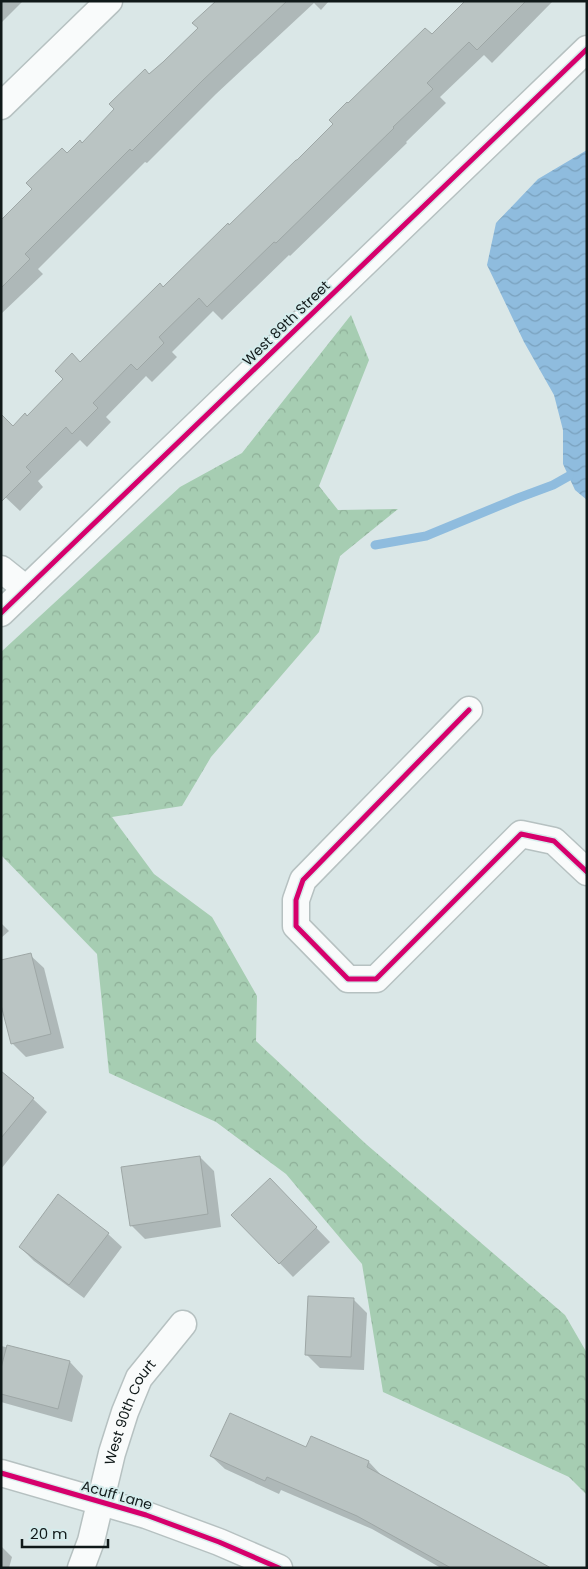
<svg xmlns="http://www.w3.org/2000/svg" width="588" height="1569" viewBox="0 0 588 1569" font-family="Poppins,sans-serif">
	<defs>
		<pattern id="forest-crowns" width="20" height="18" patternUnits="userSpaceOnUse" patternTransform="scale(1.25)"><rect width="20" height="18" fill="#a6cdb2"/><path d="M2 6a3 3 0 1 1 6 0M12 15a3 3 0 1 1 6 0" fill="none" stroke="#8eaf98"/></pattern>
		<pattern id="water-waves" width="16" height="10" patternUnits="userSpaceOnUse" patternTransform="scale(1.25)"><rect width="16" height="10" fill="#8fbcde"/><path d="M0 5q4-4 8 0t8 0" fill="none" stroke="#7aa1be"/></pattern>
	</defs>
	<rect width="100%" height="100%" fill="#dae7e7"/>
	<!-- forest -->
	<path fill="url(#forest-crowns)" d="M351 315 369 360 319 486 338 510 398 509 340 556 319 632 211 757 182 806 112 817 154 874 212 917 257 996 256 1041 366 1144 565 1315 587 1353V1495L569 1477 383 1392 362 1264 286 1174 216 1122 109 1073 97 954 1 855V652L180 487 242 453Z"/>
	<!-- water -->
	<path fill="url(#water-waves)" d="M587 150V500L575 490 563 464V430L554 395 524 342 487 265 496 223 538 179Z"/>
	<!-- shadow -->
	<path fill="#0003" d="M1 1H23L1 23Z
		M217 1H329L321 10 314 3 216 94 147 163 145 162 38 269 43 274 1 314V222L67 155 82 144 149 75 199 28Z
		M467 1H553L492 63 484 55 440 97 446 103 406 142 407 143 290 256 289 255 222 320 213 311 172 352 177 357 152 382 146 376 106 417 111 422 87 447 80 440 38 481 43 487 20 511 1 493 13 428 27 418 80 363 229 226Z
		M1 923 9 931 1 938Z
		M30 955 44 968 64 1048 26 1057 12 1043Z
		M1 1073 33 1099 47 1112 1 1169Z
		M200 1157 214 1171 221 1227 145 1239 131 1225Z
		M283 1193 330 1242 293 1277 233 1215Z
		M108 1234 122 1247 84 1298 34 1261 20 1247Z
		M353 1299 367 1313 364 1370 320 1368 306 1354Z
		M1 1346 70 1362 83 1376 72 1422 1 1402Z
		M311 1437 369 1462 382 1476 546 1568H441L372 1529 281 1490 279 1494 225 1469 211 1456 306 1449Z
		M1 1546 12 1557 9 1568H1Z"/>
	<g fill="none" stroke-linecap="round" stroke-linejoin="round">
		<!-- stream -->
		<path stroke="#8fbcde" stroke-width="9" d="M375 545 426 536 518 498 553 485 569 476"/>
	</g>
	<!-- building -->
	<path fill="#bac4c3" stroke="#9ea7a6" d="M216 1H287L203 80 132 151 130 149 25 254 30 259 1 288V220L32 189 26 183 62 148 67 153 80 140 82 143 114 109 109 104 145 69 149 74 163 62 198 28 192 23Z
		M465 1H526L477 50 469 42 427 83 433 89 393 127 394 128 276 243 274 242 207 307 199 298 159 337 164 343 137 370 131 364 93 403 98 408 72 434 66 427 26 467 31 472 1 502V414L13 426 25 413 27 416 63 379 55 371 72 353 80 362 160 283 163 287 228 223 229 225 296 160H297L333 124 329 120 347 102 348 103 425 28 432 34Z
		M31 953 51 1034 11 1044 1 1005V960Z
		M1 1071 34 1098 1 1138Z
		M200 1156 208 1214 130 1226 121 1167Z
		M270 1178 317 1227 279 1264 231 1215Z
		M58 1194 109 1233 69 1285 19 1247Z
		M308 1296 354 1298 351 1357 305 1355Z
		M7 1345 70 1361 58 1409 1 1394V1368Z
		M230 1413 306 1447 311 1436 369 1461 367 1467 551 1568H451L357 1516 267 1477 265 1481 210 1456Z"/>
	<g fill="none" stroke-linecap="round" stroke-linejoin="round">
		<defs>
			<g id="minor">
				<path d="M1 106 109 1"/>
				<path d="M1 569 26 589"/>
				<path d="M1 613 587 49"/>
				<path d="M469 710 303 880 296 900V926L348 979H376L521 834 554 841 587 872"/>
				<path d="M1 1473 146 1515 219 1542 279 1568"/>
				<path id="s1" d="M81 1568 91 1541 112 1453 125 1412 139 1378 183 1324"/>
			</g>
		</defs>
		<!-- minor casing -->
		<use href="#minor" stroke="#b6c1c1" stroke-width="29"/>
		<!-- minor -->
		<use href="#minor" stroke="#f9fbfb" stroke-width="26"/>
		<defs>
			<path id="cycleway" d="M1 613 587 49
				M469 710 303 880 296 900V926L348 979H376L521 834 554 841 587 872
				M1 1473 146 1515 219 1542 279 1568"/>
		</defs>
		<!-- cycleway casing -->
		<use href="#cycleway" stroke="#d5ecec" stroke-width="8"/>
		<!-- cycleway -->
		<use href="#cycleway" stroke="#d6006c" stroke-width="5"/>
	</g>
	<g text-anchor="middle" stroke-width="4" stroke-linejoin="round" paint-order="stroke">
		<!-- street labels -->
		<g font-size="14" fill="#101919" stroke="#d5ecec">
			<text transform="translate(286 323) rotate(-44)" y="5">West 89th Street</text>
			<text dy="5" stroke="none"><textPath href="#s1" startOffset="164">West 90th Court</textPath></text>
			<text transform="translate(117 1495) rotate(16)" y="5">Acuff Lane</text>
		</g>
	</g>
	<!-- border -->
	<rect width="588" height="1569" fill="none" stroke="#101919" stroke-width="5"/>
	<!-- scale -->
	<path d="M22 1539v8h86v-8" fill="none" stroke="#101919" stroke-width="2.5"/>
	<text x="30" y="1539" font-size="15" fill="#101919" stroke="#d5ecec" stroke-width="4" paint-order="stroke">20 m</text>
</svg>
